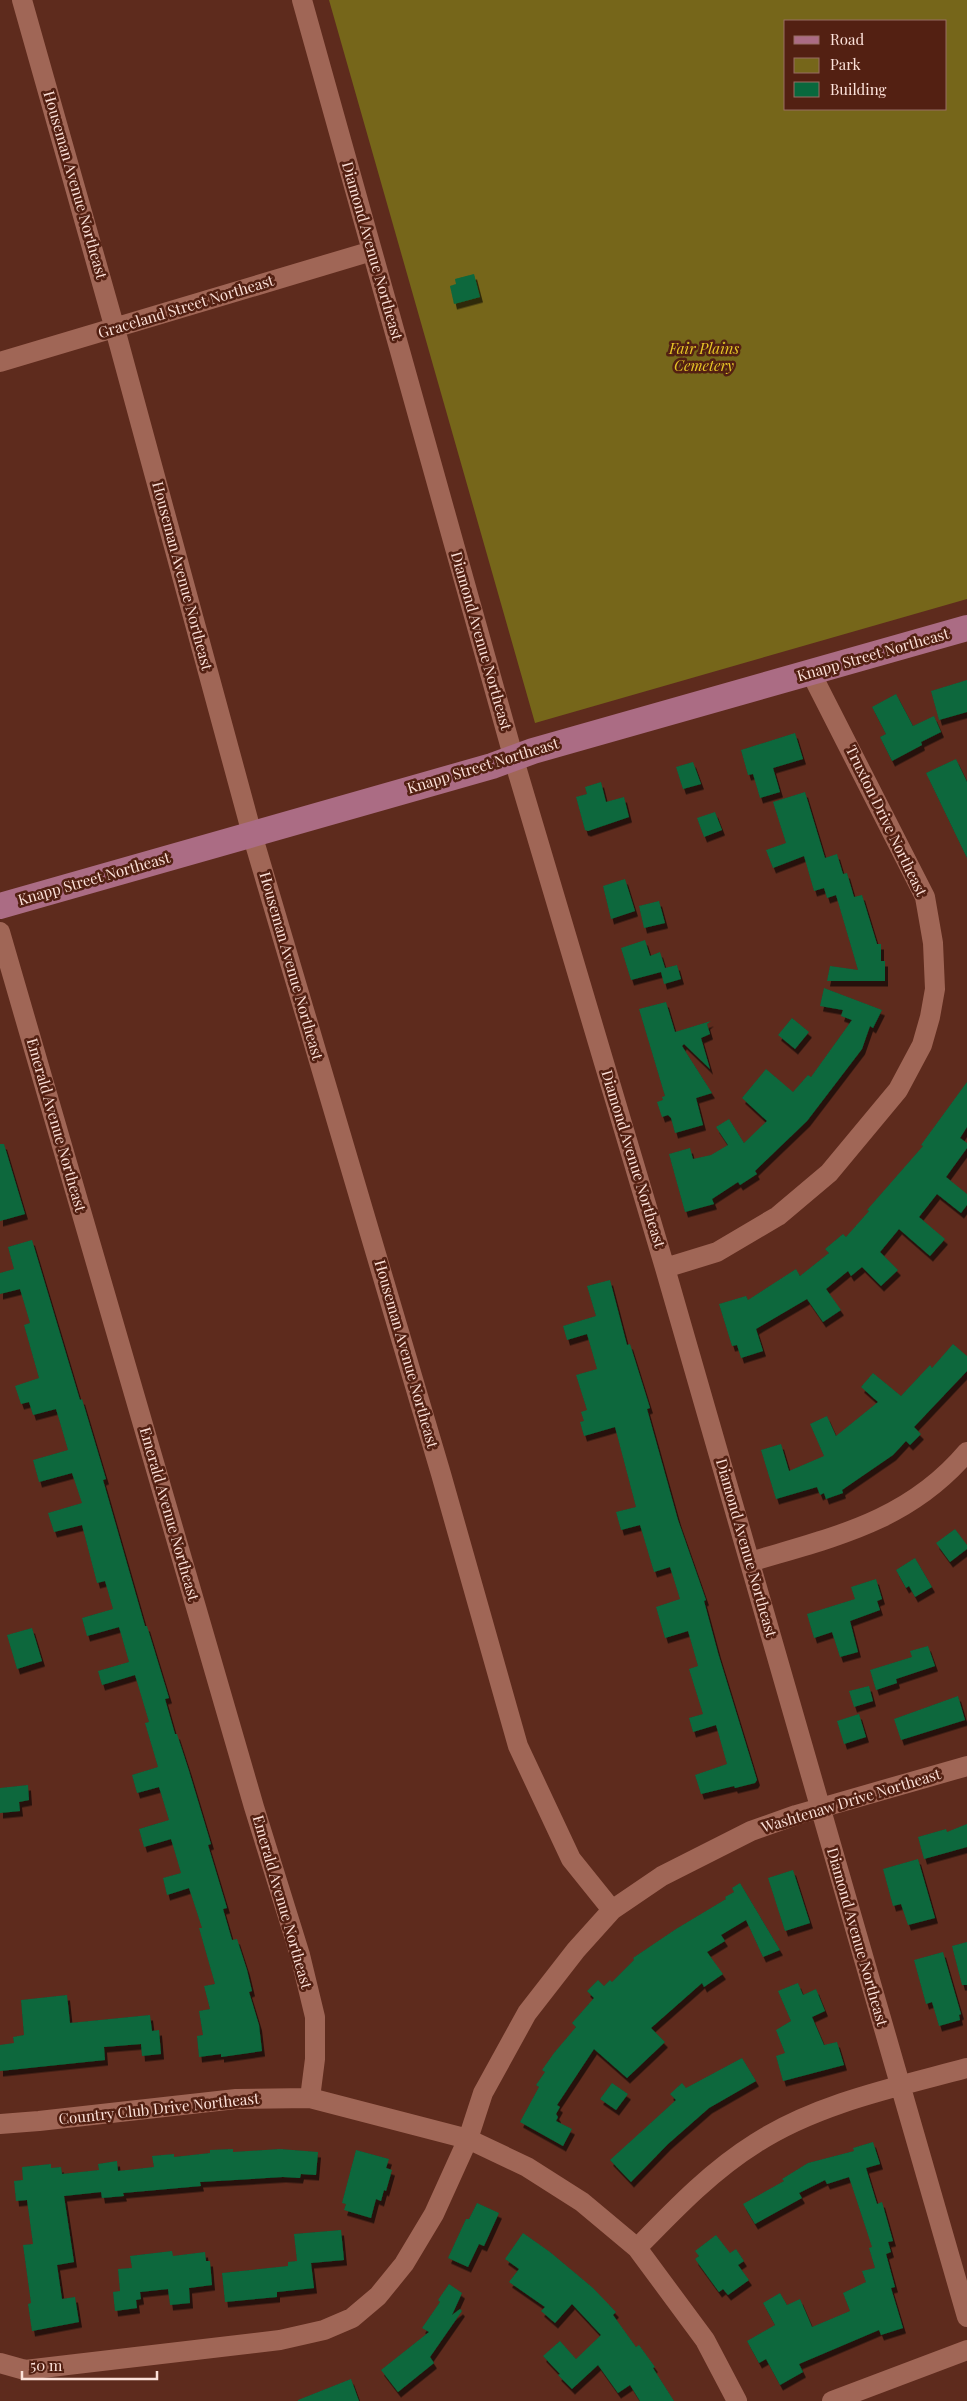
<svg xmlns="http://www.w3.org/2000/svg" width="967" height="2401" viewBox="0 0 967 2401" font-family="'Playfair Display',serif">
	<defs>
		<filter id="shadow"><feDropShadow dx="3" dy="5.5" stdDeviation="0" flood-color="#0009"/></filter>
	</defs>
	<rect width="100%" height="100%" fill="#5e2b1d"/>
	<!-- green -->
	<path fill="#76661a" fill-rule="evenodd" d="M329 0H967V599L535 723ZM786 21H946V109H786Z"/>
	<!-- building -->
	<path fill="#09683d" filter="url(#shadow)" d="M474 274 480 297 454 304 450 286 456 284 455 279Z
		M967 680V712L939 720 931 691Z
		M896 694 913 726 934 716 941 732 921 742 922 745 892 761 880 737 886 734 872 707Z
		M795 733 803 759 773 768 780 792 760 798 753 774 748 775 741 750Z
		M956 759 967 782V858L926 773Z
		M693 762 701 784 683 789 676 767Z
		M601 782 606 802 624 797 629 817 588 831 585 830 576 797 587 794 585 787Z
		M805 792 825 858 837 854 843 874 847 873 854 897 862 895 877 944H881V961H885V981H827L830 966 858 970 836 895 827 898 824 888 814 891 804 856 773 868 766 850 786 843 773 802Z
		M715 812 722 830 704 837 697 818Z
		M625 879 635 911 611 919 603 886Z
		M659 901 665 923 644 928 639 906Z
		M645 940 650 956 660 952 665 968 677 965 681 979 664 984 661 972 631 980 621 948Z
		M824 988 882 1010 873 1028 870 1026 862 1049 807 1121 755 1171 757 1174 740 1185 738 1182 712 1199 714 1204 685 1212 669 1154 690 1148 693 1159 711 1155 728 1145 716 1127 729 1119 744 1143 767 1121 742 1098 766 1069 793 1092 808 1075 811 1077 852 1020 841 1016 843 1010 820 1006Z
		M666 1002 675 1032 711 1021 707 1024 710 1034 701 1038 710 1069 684 1044 682 1046 712 1093 696 1098 703 1125 675 1133 671 1118 668 1115 662 1117 657 1102 663 1100 662 1097 665 1096 639 1009Z
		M792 1018 809 1032 795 1049 778 1035Z
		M967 1082V1127L960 1138 967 1143V1148L946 1177 967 1194V1205L961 1213 937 1194 919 1217 945 1239 930 1256 899 1229 880 1252 898 1270 881 1286 862 1267 851 1276 848 1271 826 1289 841 1310 823 1322 807 1299 756 1329 763 1351 741 1358 737 1345 732 1346 719 1304 746 1296 748 1300 796 1269 800 1276 829 1253 825 1249 843 1234 846 1237 869 1211 867 1210 923 1146 921 1145Z
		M0 1144H4L25 1214 0 1221Z
		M32 1240 80 1400 82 1399 106 1479 103 1480 145 1626H147L169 1698 165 1699 175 1734H177L189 1771 211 1844 208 1845 227 1908 223 1909 232 1940 237 1939 247 1970 252 1991 249 1992 259 2025 262 2051 221 2057V2054L199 2057 197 2036 203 2035 199 2011 210 2009 204 1986 215 1984 199 1928H202L189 1888 167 1895 163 1878 181 1873 171 1839 144 1847 139 1829 169 1820 159 1787 137 1793 132 1775 158 1767 145 1723 149 1722 135 1675 102 1685 98 1671 129 1662 119 1627 87 1636 82 1618 113 1609 105 1581 97 1583 82 1525 54 1532 48 1513 82 1503 72 1473 39 1482 33 1460 68 1450 56 1409 33 1415 29 1402 21 1404 15 1386 39 1378 24 1325 30 1323 20 1289 0 1294V1273L14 1269 8 1247Z
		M610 1280 627 1345 630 1344 650 1408 647 1409 678 1520 706 1600 704 1601 718 1653 757 1780 755 1783 735 1788 734 1786 701 1794 695 1775 727 1764 716 1725 693 1732 689 1718 703 1714 689 1669 698 1666 688 1631 665 1638 656 1607 680 1599 670 1567 654 1572 640 1525 621 1530 616 1512 636 1507 615 1427 584 1436 580 1422 584 1421 581 1412 587 1410 576 1375 597 1369 587 1334 567 1340 563 1326 596 1316 587 1286Z
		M953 1344 967 1356V1371L914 1427 921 1434 910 1445 906 1441 893 1455 842 1490 843 1493 826 1499 824 1493 820 1495 817 1487 776 1499 761 1450 781 1444 789 1471 824 1456 810 1424 827 1416 836 1436 878 1402 861 1387 873 1373 901 1396 930 1365 932 1368Z
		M955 1529 967 1545V1549L950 1562 936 1543Z
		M915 1558 932 1587 915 1597 909 1586 906 1588 896 1570Z
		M876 1579 882 1599 877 1601 880 1610 850 1621 858 1652 840 1657 832 1632 814 1638 807 1614 855 1599 851 1587Z
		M32 1628 42 1661 17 1669 7 1635Z
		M928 1646 935 1666 896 1679 897 1683 876 1690 870 1670 912 1657 910 1651Z
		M869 1686 873 1701 854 1707 849 1691Z
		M958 1696 965 1720 901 1740 894 1719Z
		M859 1714 866 1737 844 1744 837 1721Z
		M28 1785 29 1800 19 1802 20 1811 0 1813V1788Z
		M967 1824V1847L924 1859 918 1837 946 1829 947 1832Z
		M918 1859 935 1918 908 1925 901 1904 893 1906 883 1869Z
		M793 1870 810 1923 785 1931 768 1878Z
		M740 1883 780 1950 763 1957 746 1920 721 1935 725 1941 707 1952 723 1974 704 1987 702 1983 651 2028 665 2042 627 2078 594 2049 557 2105 560 2107 556 2114 558 2117 556 2121 572 2129 563 2146 520 2122 539 2087 536 2085 545 2072 542 2070 554 2053 576 2027 572 2023 594 1998 587 1991 598 1980 604 1986 610 1980 612 1982 634 1960 633 1958 676 1929 726 1899 725 1897 734 1892 732 1888Z
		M967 1942V1985H962L952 1946Z
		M943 1952 961 2014 959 2015 960 2020 939 2026 932 2002 926 2004 914 1960Z
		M798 1983 803 1995 816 1989 825 2011 812 2017 824 2045 837 2042 844 2065 783 2081 776 2056 785 2053 776 2030 791 2021 778 1991Z
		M67 1995 70 2023 150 2015 152 2031 159 2030 161 2054 142 2056 141 2044 104 2047 105 2060 0 2071V2045L14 2043 13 2037 24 2035 21 2000Z
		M742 2058 756 2081 709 2108 668 2144 631 2182 610 2160 676 2100 670 2094 682 2083 686 2088Z
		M612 2083 628 2094 616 2110 600 2099Z
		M873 2142 880 2164 866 2168 877 2204 882 2202 893 2241 888 2242 891 2252 886 2254 895 2287 891 2288 903 2328 881 2335 879 2330 799 2364 803 2372 780 2385 766 2359 759 2363 747 2341 775 2325 763 2303 780 2293 787 2305 800 2299 812 2327 850 2311 843 2293 866 2282 862 2271 875 2268 869 2248 872 2247 849 2177 827 2184 825 2180 799 2193 802 2198 755 2224 743 2204 784 2181 782 2179 808 2163 854 2151 853 2148Z
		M233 2149V2152L280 2149 318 2152 316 2175 301 2174 300 2178 283 2177 200 2182 201 2186 123 2193 124 2196 102 2198 101 2192 64 2196 74 2262 57 2265 62 2299 75 2297 79 2322 32 2331 28 2304 31 2303 23 2245 33 2244 27 2200 16 2201 14 2181 23 2180 22 2167 51 2164V2168L61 2167 62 2174 99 2170 98 2164 117 2161 118 2171 154 2167 152 2156 174 2154V2157L210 2153V2150Z
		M356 2150 389 2159 386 2168 392 2170 386 2191 384 2190 381 2201 376 2199 371 2218 344 2210 346 2204 342 2203Z
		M477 2203 499 2213 484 2246 479 2244 468 2267 448 2258 466 2219H469Z
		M341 2230 344 2260 311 2263 314 2288 277 2292V2297L225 2302 222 2273 288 2266V2262L297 2261 294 2234Z
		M523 2233 550 2252 593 2288 616 2312 613 2315 636 2347 639 2345 655 2367 653 2368 674 2401H640L630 2385 618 2393 598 2365 572 2389 558 2375 560 2374 543 2356 560 2341 576 2359 601 2335 572 2304 555 2323 541 2311 545 2307 509 2282 519 2269 505 2259Z
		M716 2235 730 2253 736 2249 744 2261 738 2265 749 2280 728 2295 723 2289 719 2292 695 2259 699 2256 695 2251Z
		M172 2251 173 2256 205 2252 206 2261H210L212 2285 189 2288 190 2303 170 2305 168 2289 140 2292 141 2299 136 2300 137 2308 115 2311 113 2292 120 2291 118 2269 132 2268 130 2256Z
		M449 2284 462 2293 452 2315 460 2309 462 2311 430 2357 434 2363 398 2392 381 2370 429 2332 422 2328 440 2302 438 2300Z
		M351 2379 359 2401H298V2400Z"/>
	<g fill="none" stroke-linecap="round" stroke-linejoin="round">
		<!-- minor -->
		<path stroke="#a06656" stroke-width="20" d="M22 0 115 329 252 834 441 1474 518 1746 571 1859 612 1910
			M302 0 517 770 665 1268 967 2317
			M0 362 372 251
			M0 932 254 1807 300 1955 315 2017V2059L310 2098
			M665 1268 717 1252 778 1216 829 1173 898 1090 922 1045 930 1017 935 989 933 943 925 897 811 673
			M750 1562C833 1537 908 1522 967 1452
			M0 2124 39 2121 236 2099 310 2098 468 2139 527 2167 582 2202 637 2248 705 2340 737 2401
			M637 2248C674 2210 711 2171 756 2143 818 2103 897 2087 967 2068
			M0 2363 25 2370 280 2340 324 2330 352 2318 378 2296 404 2264 434 2214 468 2139 483 2093 527 2013 576 1950 612 1910 662 1876 751 1831 796 1815 967 1766
			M832 2401 967 2350"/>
		<!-- major -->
		<path stroke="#ab6c84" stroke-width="26" d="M0 906 492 766 533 751 967 628"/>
	</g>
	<g text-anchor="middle" stroke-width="5" stroke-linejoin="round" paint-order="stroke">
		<!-- street labels -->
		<g font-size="15" fill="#fce1d9" stroke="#532012">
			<text transform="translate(75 185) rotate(74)" y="5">Houseman Avenue Northeast</text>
			<text transform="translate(372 251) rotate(74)" y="5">Diamond Avenue Northeast</text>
			<text transform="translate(186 307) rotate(-17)" y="5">Graceland Street Northeast</text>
			<text transform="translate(182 576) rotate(75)" y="5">Houseman Avenue Northeast</text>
			<text transform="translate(481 641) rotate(74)" y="5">Diamond Avenue Northeast</text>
			<text transform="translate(873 655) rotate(-16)" y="5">Knapp Street Northeast</text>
			<text transform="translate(483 766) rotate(-17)" y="5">Knapp Street Northeast</text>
			<text transform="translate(886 821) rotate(64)" y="5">Truxton Drive Northeast</text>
			<text transform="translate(94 879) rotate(-16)" y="5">Knapp Street Northeast</text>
			<text transform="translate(291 966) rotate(74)" y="5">Houseman Avenue Northeast</text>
			<text transform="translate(56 1125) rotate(74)" y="5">Emerald Avenue Northeast</text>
			<text transform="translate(633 1159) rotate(73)" y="5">Diamond Avenue Northeast</text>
			<text transform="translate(406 1354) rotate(74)" y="5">Houseman Avenue Northeast</text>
			<text transform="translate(169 1514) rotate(74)" y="5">Emerald Avenue Northeast</text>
			<text transform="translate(746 1548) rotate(74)" y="5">Diamond Avenue Northeast</text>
			<text transform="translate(851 1801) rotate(-17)" y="5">Washtenaw Drive Northeast</text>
			<text transform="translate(282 1902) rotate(74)" y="5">Emerald Avenue Northeast</text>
			<text transform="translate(857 1937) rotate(74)" y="5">Diamond Avenue Northeast</text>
			<text transform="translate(159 2109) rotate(-6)" y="5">Country Club Drive Northeast</text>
		</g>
		<!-- park labels -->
		<g font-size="15" font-style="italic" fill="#e7c626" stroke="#532012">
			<text x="704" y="354">Fair Plains<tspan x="704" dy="17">Cemetery</tspan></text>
		</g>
	</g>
	<!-- legend -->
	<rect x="784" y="20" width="162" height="90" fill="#532012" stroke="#976d62"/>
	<rect x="794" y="36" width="25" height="8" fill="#ab6c84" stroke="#976d62"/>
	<text x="830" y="45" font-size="15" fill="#fce1d9">Road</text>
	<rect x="794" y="58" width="25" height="15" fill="#76661a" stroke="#976d62"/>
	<text x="830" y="70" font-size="15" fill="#fce1d9">Park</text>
	<rect x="794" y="82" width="25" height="15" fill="#09683d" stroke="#976d62"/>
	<text x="830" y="95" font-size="15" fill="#fce1d9">Building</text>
	<!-- scale -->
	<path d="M22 2371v8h135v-8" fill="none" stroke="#fce1d9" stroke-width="2.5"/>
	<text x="30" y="2371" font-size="15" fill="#fce1d9" stroke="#532012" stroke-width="4" paint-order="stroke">50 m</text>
</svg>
